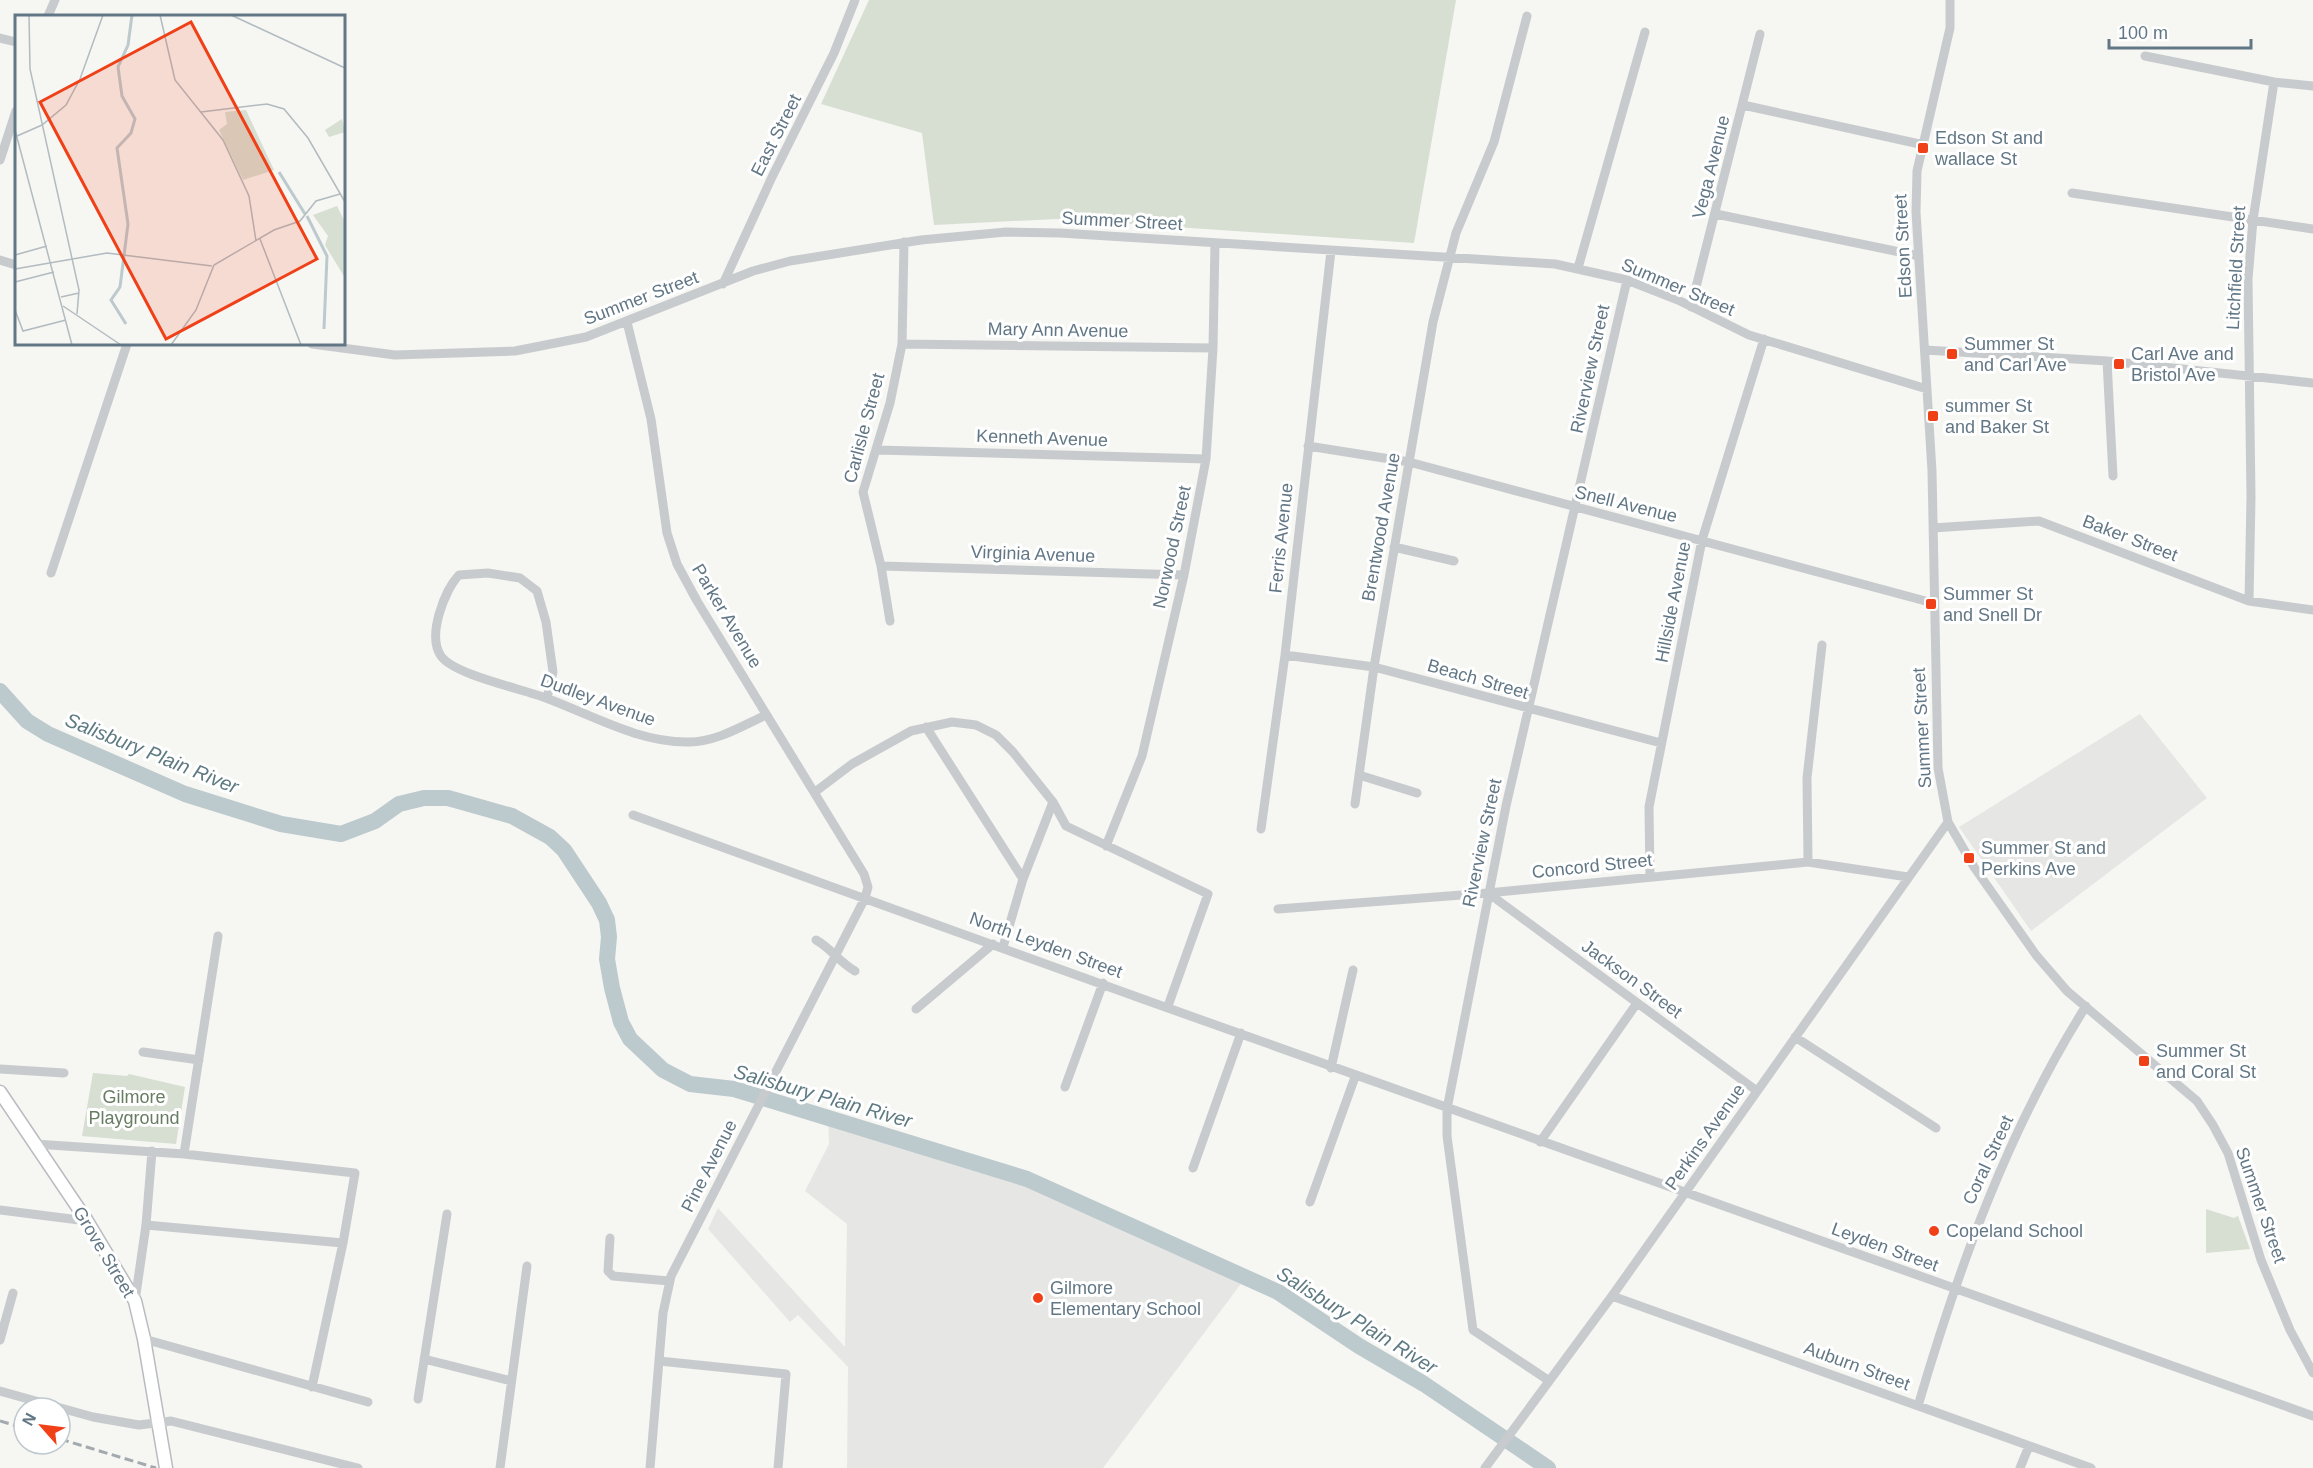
<svg xmlns="http://www.w3.org/2000/svg" width="2313" height="1468" viewBox="0 0 2313 1468" font-family="Helvetica,sans-serif">
	<rect width="100%" height="100%" fill="#f6f6f2"/>
	<!-- built -->
	<path fill="#e6e7e5" d="M2140 714 2207 798 2031 931 1959 827Z
		M828 1120 993 1170 1243 1281 1103 1468H847L848 1367 798 1315 790 1322 708 1229 718 1208 845 1347 847 1224 805 1191 829 1144Z"/>
	<!-- green -->
	<path fill="#d7ded2" d="M869 0H1456L1414 243 1056 219 934 225 922 133 821 104Z
		M93 1073 127 1076 129 1074 185 1087 176 1144 82 1136Z
		M2206 1209 2234 1218 2238 1216 2250 1249 2206 1253Z"/>
	<g fill="none" stroke-linecap="round" stroke-linejoin="round">
		<!-- river -->
		<path stroke="#bcc9cd" stroke-width="16" d="M0 691 27 721 48 734 185 794 281 824 341 834 375 821 399 804 424 798H448L512 816 550 837 564 850 599 903 607 920 609 937 607 959 612 988 621 1022 630 1039 663 1070 690 1084 734 1089 1027 1179 1278 1292 1359 1346 1424 1384 1548 1468"/>
		<defs>
			<path id="major" d="M0 1092 87 1221 135 1301 144 1339 166 1468"/>
		</defs>
		<!-- major casing -->
		<use href="#major" stroke="#b8bcc0" stroke-width="15"/>
		<!-- minor -->
		<path stroke="#c8cbce" stroke-width="9" d="M1950 0V28L1917 171 1916 212 1932 471 1938 768 1948 822 1974 867 2036 955 2067 991 2197 1101 2213 1125 2228 1153 2261 1260 2290 1330 2313 1373
			M48 16 55 0
			M0 38 16 42
			M2145 56 2274 82 2313 86
			M1743 105 1924 145
			M0 160 16 111
			M2072 193 2313 229
			M1716 214 1919 256
			M0 260 16 265
			M1578 268 1645 32
			M723 284 772 177 834 53 855 0
			M1691 307 1760 34
			M627 322 651 419 667 533 677 564 697 601 864 874 868 887 865 898 671 1276 663 1313 650 1468
			M312 344 395 355 515 351 586 337 753 271 790 261 921 240 1006 232 1060 233 1555 264 1627 280 1678 300 1749 335 1927 389
			M902 344 1213 348
			M1925 350 2107 361 2313 383
			M2107 361 2113 476
			M1308 446 1409 462 1933 603
			M877 450 1206 459
			M1933 528 2039 521 2249 601 2313 610
			M1394 547 1454 561
			M881 566 1184 575
			M51 573 127 344
			M2249 601 2251 497 2248 279 2253 220 2274 82
			M890 621 881 566 863 492 890 403 902 344 904 242
			M1285 655 1374 667 1661 743
			M547 698 553 672 546 622 537 591 520 578 488 573 459 575C444 591 427 636 441 656 454 675 523 689 546 698 592 715 639 743 689 742 716 742 742 726 766 715
			M926 727 1023 879
			M1359 775 1417 793
			M815 792 852 764 911 731 952 722 976 725 996 735 1013 752 1053 802 1066 826 1208 894 1168 1006
			M1355 804 1374 667 1433 322 1456 233 1494 142 1527 16
			M633 815C1192 1018 1752 1217 2313 1416
			M1261 829 1285 655 1331 251
			M1106 846 1142 756 1184 575 1206 459 1213 348 1215 243
			M1808 862 1807 778 1822 645
			M1650 877 1649 807 1702 540 1764 339
			M1488 893 1757 1091
			M1278 909 1488 893 1808 862 1908 877
			M816 940C832 949 839 962 855 971
			M1003 947 1023 879 1053 802
			M916 1009 993 944
			M1795 1037 1936 1128
			M143 1052 199 1060
			M1331 1068 1353 970
			M0 1069 64 1073
			M1065 1087 1103 983
			M1540 1142 1637 1003
			M35 1144 184 1154 218 936
			M184 1154 355 1173 343 1243 312 1387
			M1193 1168 1241 1033
			M1310 1202 1355 1077
			M0 1210 87 1221
			M146 1225 343 1243
			M610 1238 608 1271 613 1276 669 1281
			M1612 1296 2091 1468
			M135 1301 146 1225 152 1151
			M144 1339 368 1402
			M0 1340 13 1293
			M424 1359 511 1381
			M659 1361 786 1374 778 1468
			M1548 1380 1473 1330 1447 1136V1109L1506 806 1627 280
			M0 1391 93 1417 139 1425 171 1421 358 1468
			M418 1399 447 1214
			M1918 1406C1959 1266 2008 1130 2086 1006
			M500 1468 527 1266
			M1485 1468 1612 1296 1948 822
			M2020 1468 2029 1446"/>
		<!-- major -->
		<use href="#major" stroke="#fff" stroke-width="12"/>
		<!-- rail -->
		<path stroke="#a3aaaf" stroke-width="3" stroke-dasharray="9 4.5" stroke-linecap="butt" d="M0 1421 24 1428
			M60 1439 156 1468"/>
	</g>
	<!-- markers -->
	<g fill="#ef4018" stroke="#fff" stroke-width="2">
		<rect x="1917" y="142" width="12" height="12" rx="3"/>
		<rect x="1946" y="348" width="12" height="12" rx="3"/>
		<rect x="2113" y="358" width="12" height="12" rx="3"/>
		<rect x="1927" y="410" width="12" height="12" rx="3"/>
		<rect x="1925" y="598" width="12" height="12" rx="3"/>
		<rect x="1963" y="852" width="12" height="12" rx="3"/>
		<rect x="2138" y="1055" width="12" height="12" rx="3"/>
		<circle cx="1934" cy="1231" r="6"/>
		<circle cx="1038" cy="1298" r="6"/>
	</g>
	<g text-anchor="middle" stroke-width="6" stroke-linejoin="round" paint-order="stroke">
		<!-- street labels -->
		<g font-size="18" fill="#627785" stroke="#fff">
			<text transform="translate(776 135) rotate(-63)" y="6">East Street</text>
			<text transform="translate(1711 167) rotate(-76)" y="6">Vega Avenue</text>
			<text transform="translate(1122 221) rotate(3)" y="6">Summer Street</text>
			<text transform="translate(1903 246) rotate(-93)" y="6">Edson Street</text>
			<text transform="translate(2236 268) rotate(-87)" y="6">Litchfield Street</text>
			<text transform="translate(1678 287) rotate(23)" y="6">Summer Street</text>
			<text transform="translate(641 298) rotate(-21)" y="6">Summer Street</text>
			<text transform="translate(1058 330) rotate(1)" y="6">Mary Ann Avenue</text>
			<text transform="translate(1590 369) rotate(-78)" y="6">Riverview Street</text>
			<text transform="translate(864 428) rotate(-75)" y="6">Carlisle Street</text>
			<text transform="translate(1042 438) rotate(2)" y="6">Kenneth Avenue</text>
			<text transform="translate(1626 504) rotate(14)" y="6">Snell Avenue</text>
			<text transform="translate(1381 527) rotate(-80)" y="6">Brentwood Avenue</text>
			<text transform="translate(1281 538) rotate(-84)" y="6">Ferris Avenue</text>
			<text transform="translate(2130 538) rotate(21)" y="6">Baker Street</text>
			<text transform="translate(1172 547) rotate(-78)" y="6">Norwood Street</text>
			<text transform="translate(1033 554) rotate(2)" y="6">Virginia Avenue</text>
			<text transform="translate(1673 602) rotate(-79)" y="6">Hillside Avenue</text>
			<text transform="translate(727 616) rotate(59)" y="6">Parker Avenue</text>
			<text transform="translate(1478 679) rotate(16)" y="6">Beach Street</text>
			<text transform="translate(598 700) rotate(20)" y="6">Dudley Avenue</text>
			<text transform="translate(1922 728) rotate(-93)" y="6">Summer Street</text>
			<text transform="translate(1482 843) rotate(-78)" y="6">Riverview Street</text>
			<text transform="translate(1592 866) rotate(-6)" y="6">Concord Street</text>
			<text transform="translate(1046 945) rotate(20)" y="6">North Leyden Street</text>
			<text transform="translate(1632 979) rotate(36)" y="6">Jackson Street</text>
			<text transform="translate(1705 1137) rotate(-55)" y="6">Perkins Avenue</text>
			<text transform="translate(1988 1160) rotate(-65)" y="6">Coral Street</text>
			<text transform="translate(709 1166) rotate(-63)" y="6">Pine Avenue</text>
			<text transform="translate(2261 1205) rotate(71)" y="6">Summer Street</text>
			<text transform="translate(1885 1247) rotate(20)" y="6">Leyden Street</text>
			<text transform="translate(104 1252) rotate(59)" y="6">Grove Street</text>
			<text transform="translate(1857 1366) rotate(20)" y="6">Auburn Street</text>
		</g>
		<!-- poi labels -->
		<g font-size="18" fill="#627785" stroke="#fff" text-anchor="start">
			<text x="1935" y="144">Edson St and<tspan x="1935" dy="21">wallace St</tspan></text>
			<text x="1964" y="350">Summer St<tspan x="1964" dy="21">and Carl Ave</tspan></text>
			<text x="2131" y="360">Carl Ave and<tspan x="2131" dy="21">Bristol Ave</tspan></text>
			<text x="1945" y="412">summer St<tspan x="1945" dy="21">and Baker St</tspan></text>
			<text x="1943" y="600">Summer St<tspan x="1943" dy="21">and Snell Dr</tspan></text>
			<text x="1981" y="854">Summer St and<tspan x="1981" dy="21">Perkins Ave</tspan></text>
			<text x="2156" y="1057">Summer St<tspan x="2156" dy="21">and Coral St</tspan></text>
			<text x="1946" y="1237">Copeland School</text>
			<text x="1050" y="1294">Gilmore<tspan x="1050" dy="21">Elementary School</tspan></text>
		</g>
		<!-- park labels -->
		<g font-size="18" fill="#687c62" stroke="#fff">
			<text x="134" y="1103">Gilmore<tspan x="134" dy="21">Playground</tspan></text>
		</g>
		<!-- water labels -->
		<g font-size="20" font-style="italic" fill="#5e7a82" stroke="#fff">
			<text transform="translate(152 753) rotate(22)" y="7">Salisbury Plain River</text>
			<text transform="translate(823 1096) rotate(16)" y="7">Salisbury Plain River</text>
			<text transform="translate(1357 1320) rotate(32)" y="7">Salisbury Plain River</text>
		</g>
	</g>
	<!-- overview -->
	<g transform="translate(15 15)">
		<rect width="330" height="330" fill="#f6f6f2"/>
		<path d="M231 95 259 155 228 165 204 115 212 109 210 97ZM327 104 330 117 314 122 310 115ZM322 191 330 207V263L310 230 313 221 298 200Z" fill="#d7ded2"/>
		<path fill="none" stroke="#bcc9cd" stroke-width="3" d="M264 157 290 199M292 201 312 241 309 314M111 309 96 285 105 272 113 209 102 133 116 118 120 104 107 81 103 52 113 30 117 0"/>
		<path fill="none" stroke="#b2bbc0" stroke-width="1.5" d="M14 0 15 54 64 275 62 299M145 0 160 65 208 125 234 181 241 226M216 0 330 53M186 97 252 89 269 94 293 123 330 187M0 115 57 330M2 121 27 110 51 90 65 64 88 0M245 224 286 330M0 240 32 231M0 254 92 238 197 251M0 267 39 257M46 282 64 278M48 291 106 330M0 295 8 316 51 305M156 330 181 295 199 250 259 215 285 206 301 186 325 179"/>
		<path fill="#ef4018" fill-opacity="0.15" stroke="#ef4018" stroke-width="3" d="M176 7 302 244 151 324 25 87Z"/>
		<rect width="330" height="330" fill="none" stroke="#627785" stroke-width="3"/>
	</g>
	<!-- north arrow -->
	<g transform="translate(42 1426) rotate(298)"><circle r="28" fill="#ffffff" stroke="#c0c9ce" stroke-width="1.5"/>
	<path d="M0-4.5L10 22L0 15L-10 22Z" fill="#ef4018"/>
	<text y="-9" font-size="16" font-weight="bold" text-anchor="middle" fill="#627785">N</text>
	</g>
	<!-- scale -->
	<path d="M2109 39v9h142v-9" fill="none" stroke="#627785" stroke-width="3"/>
	<text x="2118" y="39" font-size="18" fill="#627785" stroke="#ffffff" stroke-width="4.5" paint-order="stroke">100 m</text>
</svg>
